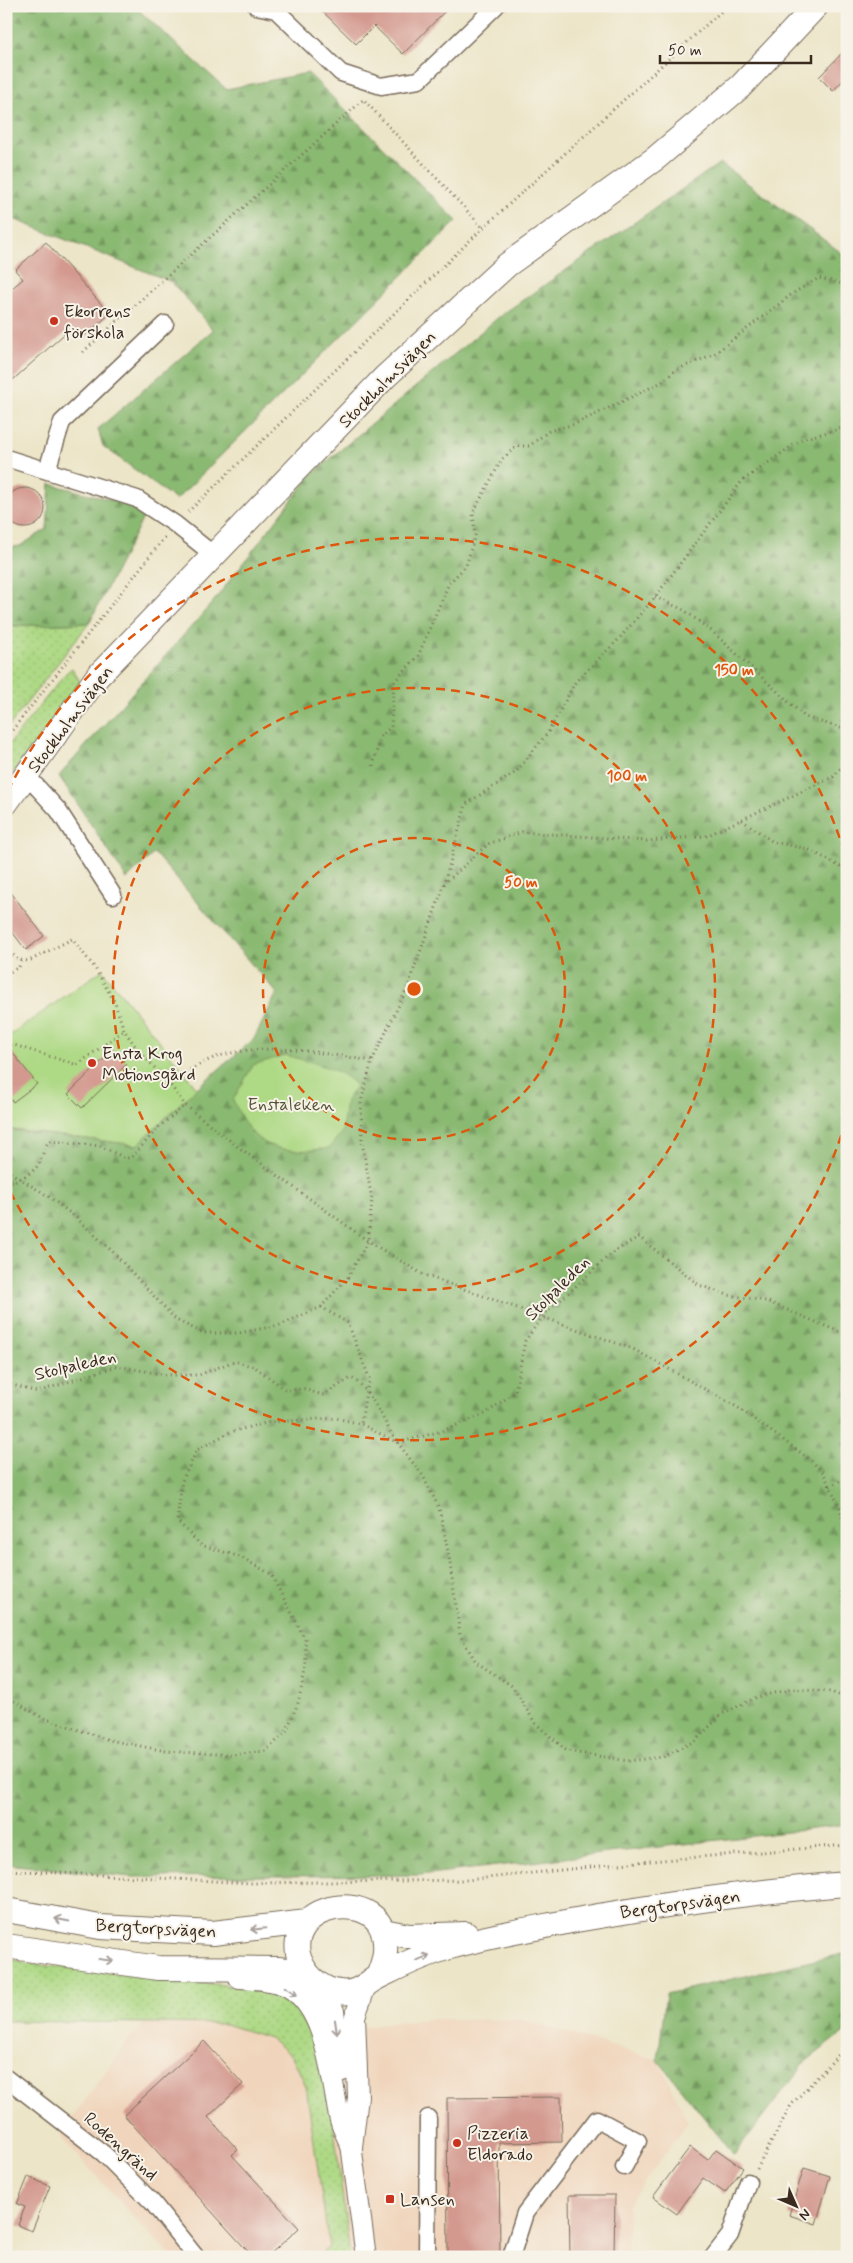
<svg xmlns="http://www.w3.org/2000/svg" width="853" height="2263" viewBox="0 0 853 2263" font-family="Mynerve,sans-serif">
	<defs>
		<pattern id="grass-dots" width="8" height="8" patternUnits="userSpaceOnUse" patternTransform="scale(1.25)"><rect width="8" height="8" fill="#aed985"/><path d="M2 2h.1M6 6h.1" fill="none" stroke="#97ba72" stroke-width="1.8" stroke-linecap="round"/></pattern>
		<pattern id="forest-firs" width="22" height="20" patternUnits="userSpaceOnUse" patternTransform="scale(1.25)"><rect width="22" height="20" fill="#8ab972"/><path d="M5 1l3.5 6h-7zM16 11l3.5 6h-7z" fill="#72975d"/></pattern>
	</defs>
	<rect width="100%" height="100%" fill="#f7f3e8"/>
	<filter id="ink" filterUnits="userSpaceOnUse"><feTurbulence type="fractalNoise" baseFrequency=".02" numOctaves="2"/><feDisplacementMap in="SourceGraphic" scale="10" xChannelSelector="R" yChannelSelector="G"/><feConvolveMatrix kernelMatrix="1 2 1 2 8 2 1 2 1" color-interpolation-filters="sRGB"/></filter>
	<filter id="wash" filterUnits="userSpaceOnUse"><feTurbulence type="fractalNoise" baseFrequency=".0096" numOctaves="4" result="noise"/><feDisplacementMap in="SourceGraphic" scale="20" xChannelSelector="R" yChannelSelector="G"/><feGaussianBlur stdDeviation="1.12" result="paint"/><feColorMatrix in="noise" values="0 0 0 0 0 0 0 0 0 0 0 0 0 0 0 0 0 1.4 0 .05"/><feComposite in="paint" operator="in"/></filter>
	<g filter="url(#wash)">
		<rect width="100%" height="100%" fill="#ece5c8"/>
		<!-- built -->
		<path fill="#f0d5bc" d="M427 2019 523 2020 658 2060 688 2122 628 2205V2257H171L59 2136 131 2037 145 2023 225 2024 270 2038Z"/>
		<!-- grass -->
		<path fill="url(#grass-dots)" stroke="#748252" d="M89 623 6 730V626Z
			M72 668 80 682 6 782V748L66 673Z
			M6 1958 31 1964 144 1977 273 1990 302 2009 313 2039 331 2103 350 2257H318L329 2247 306 2086 292 2056 270 2038 225 2024 6 2021Z"/>
		<!-- forest -->
		<path fill="url(#forest-firs)" stroke="#627248" d="M6 6H134L226 89 308 73 457 221 176 500 103 446 98 429 213 330 172 282 6 216Z
			M720 163 847 257V1825L420 1875 131 1877 6 1864V1129L137 1145 197 1088 254 1039 277 993 154 853 127 879 59 776 213 602 312 474 500 316Z
			M50 484 120 502 145 514 89 623 6 626V548L20 546 47 529Z
			M847 1953V2030L805 2062 734 2155 658 2060 666 1994Z"/>
		<!-- park -->
		<path fill="#aed985" stroke="#748252" d="M102 970 197 1088 137 1145 6 1129V1038Z
			M285 1055C305 1061 343 1068 356 1086L346 1101 342 1132 329 1148C303 1152 268 1154 250 1130 243 1122 238 1110 233 1100L253 1065Z"/>
		<g id="blocks">
			<!-- building -->
			<path fill="#d3988e" d="M317 6H374L383 15 392 6H450L403 54 374 26 356 44Z
				M847 48V76L833 91 819 77Z
				M46 242 110 314 81 339 71 328 6 386V293L23 279 15 270Z
				M5 508a20 20 0 1 1 40 0a20 20 0 1 1-40 0Z
				M6 886 44 936 26 950 6 924Z
				M6 1044 37 1084 13 1102 6 1094Z
				M113 1050 127 1064 82 1108 68 1094Z
				M204 2041 243 2084 208 2117 238 2150 232 2155 299 2228 267 2257H253L124 2115Z
				M561 2097 562 2142 499 2143 500 2257H448L447 2098Z
				M690 2147 708 2160 716 2149 743 2168 725 2193 703 2178 677 2214 653 2197Z
				M804 2168 830 2176 816 2224 789 2215Z
				M28 2177 50 2186 32 2231 18 2225 25 2207 17 2204Z
				M569 2195H615L614 2257H570Z"/>
		</g>
	</g>
	<g filter="url(#ink)">
		<use href="#blocks" fill-opacity="0" stroke="#796b5a" stroke-width="1"/>
		<g fill="none" stroke-linecap="round" stroke-linejoin="round">
			<defs>
				<path id="minor" d="M256 6 276 10 341 73 381 86 419 80 496 6
					M6 458 137 499 175 524 215 556
					M47 470 62 422 165 324
					M27 776 58 810 113 895
					M6 2078 104 2154 152 2202 196 2257
					M427 2257 428 2118
					M511 2257 525 2213 597 2119 638 2141 624 2167
					M713 2257 730 2235 748 2182"/>
				<path id="tertiary" d="M239 1978C255 1979 275 1980 288 1987 327 2008 331 2079 339 2116 341 2127 348 2138 352 2149
					M316 1983 334 2011 342 2071
					M350 2137 366 2257
					M352 2147 358 2097 355 2016 366 1986"/>
				<path id="secondary" d="M6 803 97 677 385 377 507 265 656 158 741 86 816 6
					M6 1910 100 1927 213 1933 307 1922
					M383 1931 409 1936 466 1934
					M6 1946 158 1968 280 1969 306 1973
					M378 1976C384 1962 388 1948 383 1932 374 1901 326 1901 307 1922 283 1949 308 1988 339 1992 359 1995 366 1982 380 1976 400 1966 422 1956 443 1949 486 1936 532 1929 576 1920 665 1904 756 1891 847 1884"/>
			</defs>
			<!-- minor casing -->
			<use href="#minor" stroke="#796b5a" stroke-width="19"/>
			<!-- tertiary casing -->
			<use href="#tertiary" stroke="#796b5a" stroke-width="22"/>
			<!-- secondary casing -->
			<use href="#secondary" stroke="#796b5a" stroke-width="26"/>
			<!-- path -->
			<path stroke="#796b5a" stroke-width="3" stroke-dasharray="1 4" stroke-linecap="butt" d="M365 101 483 228
				M83 352 364 99
				M188 512 483 228 727 6
				M655 597 684 610 714 633 805 717 847 730
				M6 738 165 537
				M373 766 380 737 391 727 394 682 418 656 449 583 466 566 475 535 473 513 502 459 517 446H529L549 431 575 424 615 405 662 382 676 370 714 354 795 292 819 278 847 285
				M742 820 773 842 808 849 847 870
				M444 884 488 844 522 832 647 841 706 836 833 777 847 761
				M6 948 18 960 29 961 72 939 95 968 114 1001 124 1030 138 1050 168 1082 185 1105 237 1146 368 1241 424 1275 633 1349 737 1407 808 1458 823 1472 840 1507 845 1530 842 1592 847 1615
				M6 974 19 967 21 961
				M6 1047 14 1045 77 1065 124 1030
				M168 1082C184 1074 200 1063 216 1057 268 1041 320 1053 372 1061
				M6 1170 48 1196 74 1216 112 1251 176 1320 203 1333H239L280 1325 321 1307 348 1277 368 1241 372 1200 362 1142 361 1102 372 1061 408 986 444 885 466 804 516 772 549 731 576 681 618 640 655 597 742 481 802 439 847 427
				M6 1184C19 1179 33 1175 40 1162 44 1155 43 1145 51 1141L100 1146 125 1158H131L159 1127 185 1105
				M321 1307 348 1323 370 1380 366 1391 361 1424
				M6 1383 37 1392 117 1366 166 1375H199L234 1361 255 1367 286 1390 304 1389 323 1395 351 1378C371 1387 384 1425 398 1443L442 1431 485 1414 515 1392 525 1341 542 1317 612 1253 639 1237 699 1285 728 1295 766 1301 847 1335
				M830 1486 847 1477
				M6 1695 12 1700 41 1717 109 1740 166 1751 232 1755 266 1751 286 1732 298 1703 306 1667 305 1639 271 1574 240 1557 201 1545 177 1521 182 1481 197 1450 230 1432 270 1422 336 1418 361 1424 398 1443 423 1476 439 1508 449 1556 460 1635 476 1662 512 1686 535 1723 567 1751 628 1761 663 1757 696 1740 722 1714 757 1697 791 1689 831 1692 847 1699
				M6 1870 251 1883 467 1880 638 1862 847 1845
				M757 2169 791 2105 847 2046"/>
			<!-- minor -->
			<use href="#minor" stroke="#fff" stroke-width="16"/>
			<!-- tertiary -->
			<use href="#tertiary" stroke="#fff" stroke-width="20"/>
			<!-- secondary -->
			<use href="#secondary" stroke="#fff" stroke-width="24"/>
		</g>
		<!-- one-way arrows -->
		<defs><path id="oneway-shaft" d="M-6 0H5M1.5-3L5.5 0L1.5 3" fill="none" stroke-width="1.6" stroke-linecap="round" stroke-linejoin="round" transform="scale(1.25)"/></defs>
		<g stroke="#a79f9a">
			<use href="#oneway-shaft" transform="translate(62 1920) rotate(-169)"/>
			<use href="#oneway-shaft" transform="translate(258 1929) rotate(174)"/>
			<use href="#oneway-shaft" transform="translate(423 1958) rotate(-22)"/>
			<use href="#oneway-shaft" transform="translate(106 1960) rotate(8)"/>
			<use href="#oneway-shaft" transform="translate(291 1991) rotate(34)"/>
			<use href="#oneway-shaft" transform="translate(336 2027) rotate(82)"/>
		</g>
	</g>
	<!-- distance rings -->
	<g fill="none" stroke="#df570d" stroke-width="2.5" stroke-dasharray="9 6">
		<circle cx="414" cy="989" r="151"/>
		<circle cx="414" cy="989" r="301"/>
		<path d="M846 1121A452 452 0 0 1 8 1187M8 791A452 452 0 0 1 846 857"/>
	</g>
	<!-- markers -->
	<g fill="#c8321e" stroke="#f7f3e8" stroke-width="2">
		<circle cx="54" cy="321" r="5"/>
		<circle cx="92" cy="1063" r="5"/>
		<circle cx="457" cy="2143" r="5"/>
		<rect x="385" y="2194" width="10" height="10" rx="2.5"/>
	</g>
	<g text-anchor="middle" stroke-width="4" stroke-linejoin="round" paint-order="stroke">
		<!-- poi labels -->
		<g font-size="18" fill="#3b2a1e" stroke="#f7f3e8" text-anchor="start">
			<text x="64" y="317">Ekorrens<tspan x="64" dy="21">förskola</tspan></text>
			<text x="102" y="1059">Ensta Krog<tspan x="102" dy="21">Motionsgård</tspan></text>
			<text x="467" y="2139">Pizzeria<tspan x="467" dy="21">Eldorado</tspan></text>
			<text x="400" y="2205">Lansen</text>
		</g>
		<!-- street labels -->
		<g font-size="18" fill="#3b2a1e" stroke="#f7f3e8">
			<text transform="translate(387 379) rotate(-45)" y="6">Stockholmsvägen</text>
			<text transform="translate(70 719) rotate(-53)" y="6">Stockholmsvägen</text>
			<text transform="translate(557 1288) rotate(-45)" y="6">Stolpaleden</text>
			<text transform="translate(75 1365) rotate(-13)" y="6">Stolpaleden</text>
			<text transform="translate(680 1904) rotate(-8)" y="6">Bergtorpsvägen</text>
			<text transform="translate(156 1928) rotate(3)" y="6">Bergtorpsvägen</text>
			<text transform="translate(121 2146) rotate(42)" y="6">Rodengränd</text>
		</g>
		<!-- park labels -->
		<g font-size="18" fill="#585638" stroke="#f7f3e8">
			<text x="291" y="1110">Enstaleken</text>
		</g>
	</g>
	<circle cx="414" cy="989" r="8" fill="#df570d" stroke="#f7f3e8" stroke-width="2.5"/>
	<g font-size="15" text-anchor="middle" font-weight="bold" fill="#df570d" stroke="#f7f3e8" stroke-width="4" stroke-linejoin="round" paint-order="stroke">
		<text x="734" y="675">150 m</text>
		<text x="627" y="781">100 m</text>
		<text x="521" y="887">50 m</text>
	</g>
	<!-- margin -->
	<rect width="853" height="2263" fill="none" stroke="#f7f3e8" stroke-width="25"/>
	<!-- north arrow -->
	<g transform="translate(796 2206) rotate(135)" stroke="#f7f3e8" stroke-width="4" paint-order="stroke">
	<path d="M0-4L9 19L0 12L-9 19Z" fill="#3b2a1e"/>
	<text y="-8" font-size="14" font-weight="bold" text-anchor="middle" fill="#3b2a1e">N</text>
	</g>
	<!-- scale -->
	<path d="M660 55v8h151v-8" fill="none" stroke="#3b2a1e" stroke-width="2.5"/>
	<text x="668" y="55" font-size="15" fill="#3b2a1e" stroke="#f7f3e8" stroke-width="4" paint-order="stroke">50 m</text>
</svg>
